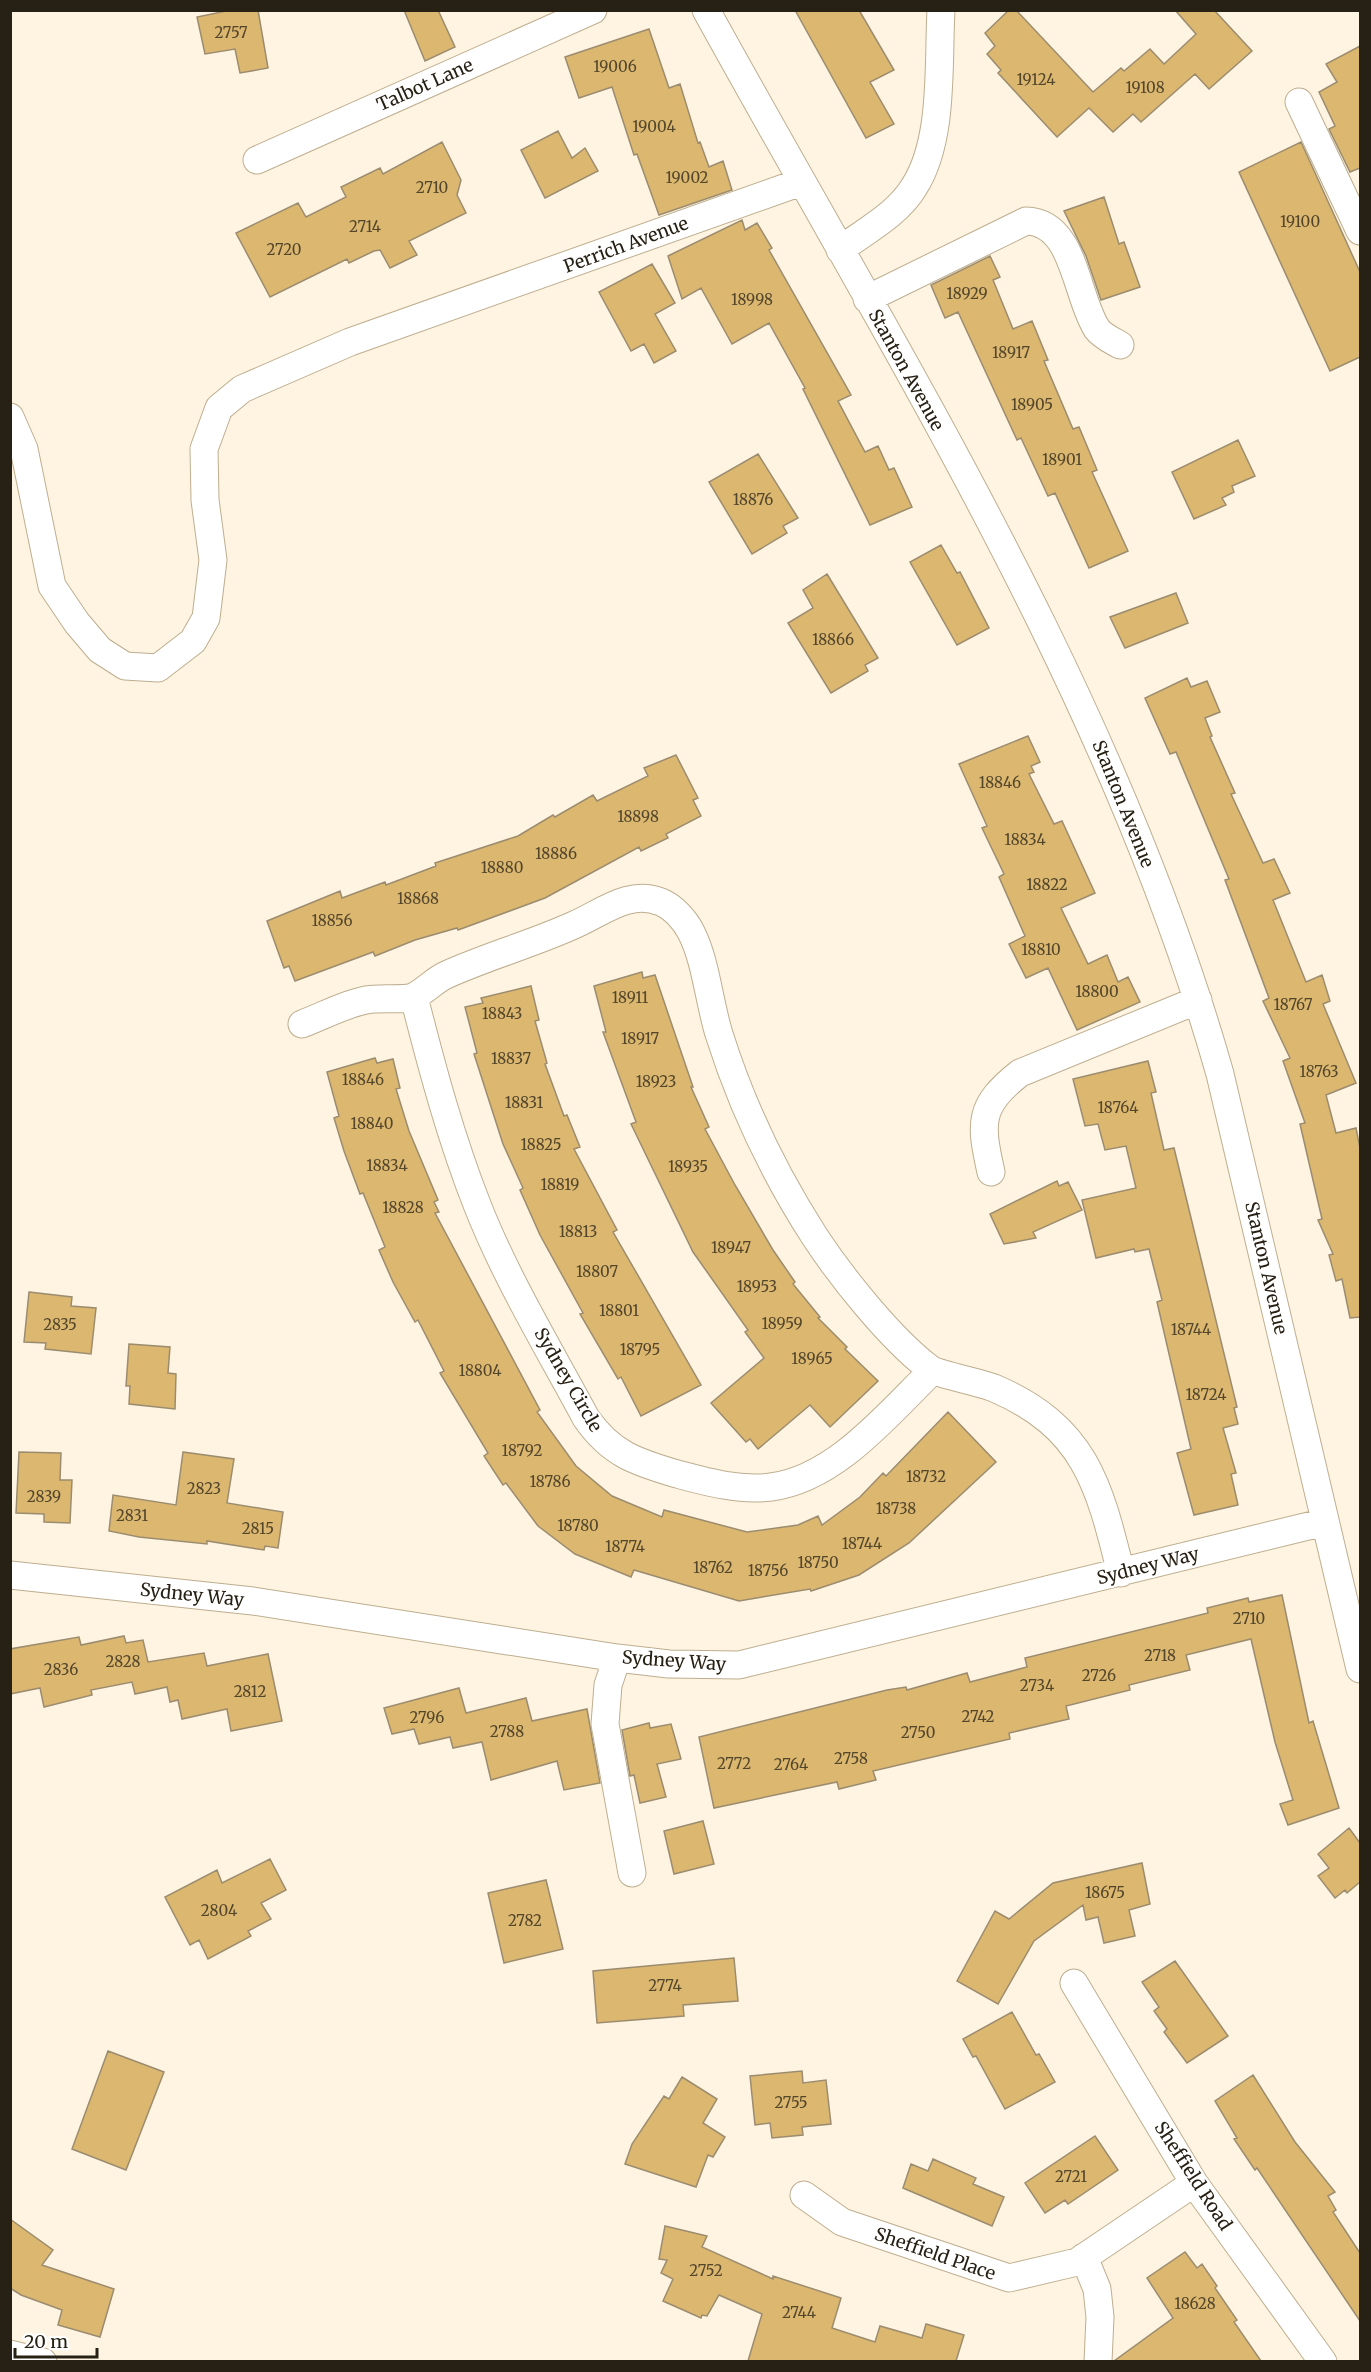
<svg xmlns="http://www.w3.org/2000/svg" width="1371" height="2372" viewBox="0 0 1371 2372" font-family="Merriweather,serif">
	<rect width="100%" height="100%" fill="#fef4e1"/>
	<!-- building -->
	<path fill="#dbb770" stroke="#9c8c6f" stroke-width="1.5" d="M231 10H258L268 68 240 73 235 49 205 54 197 17Z
		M404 10H438L455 47 425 61Z
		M795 10H859L894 70 870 82 894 124 866 138Z
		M1009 10H1016L1093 92 1121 68 1124 71 1150 49 1164 64 1196 34 1175 10H1214L1252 51 1209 89 1195 74 1141 122 1133 114 1113 132 1089 108 1057 137 998 73 1001 70 987 54 995 46 985 33Z
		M649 29 669 88 680 84 698 143 700 142 709 167 723 161 732 190 659 215 637 154 634 155 612 87 579 98 565 57Z
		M1360 46V168L1350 172 1329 129 1335 126 1319 92 1337 82 1326 64Z
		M558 131 572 158 585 148 598 171 545 198 521 150Z
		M442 142 461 180 457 195 466 213 409 241 417 255 390 268 380 250 374 251 349 263 347 259 270 297 236 233 298 203 306 217 346 197 341 187 380 168 383 174Z
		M1301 142 1360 272V357L1330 371 1239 172Z
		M1104 197 1119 244 1124 242 1140 287 1101 300 1086 256 1064 211Z
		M742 220 745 230 757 223 772 248 769 250 851 395 838 401 865 452 878 446 889 470 894 468 912 507 870 525 803 389 805 388 769 323 732 344 701 288 682 299 668 256Z
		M990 256 1000 277 993 280 1013 329 1032 321 1048 360 1044 361 1073 429 1079 427 1097 470 1092 472 1128 551 1089 568 1055 493 1048 496 1021 438 1017 440 958 312 945 318 931 285Z
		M652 264 675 303 655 314 676 351 654 363 644 344 631 351 599 292Z
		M1238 440 1255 476 1232 486 1234 492 1222 498 1226 505 1194 519 1172 472Z
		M758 454 798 518 783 526 787 533 752 554 709 482Z
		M941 545 957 573 960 572 989 628 957 645 910 562Z
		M827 574 878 658 865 665 868 671 831 693 788 623 813 608 803 590Z
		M1176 593 1188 623 1125 648 1110 617Z
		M1187 678 1191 687 1207 681 1220 712 1205 718 1212 736 1210 737 1235 793 1231 794 1263 863 1274 859 1290 893 1273 900 1306 982 1322 975 1330 1001 1323 1004 1356 1083 1326 1095 1336 1133 1356 1128 1360 1148V1317L1350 1318 1342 1279 1336 1281 1329 1255 1333 1254 1318 1220 1322 1219 1300 1124 1305 1123 1283 1061 1290 1058 1263 1001 1269 998 1225 880 1229 879 1176 752 1170 754 1145 698Z
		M1028 736 1040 762 1031 766 1034 772 1029 774 1054 824 1062 821 1095 893 1061 908 1088 964 1107 955 1118 982 1128 977 1140 1002 1077 1030 1048 968 1026 978 1009 944 1025 936 999 877 1004 874 982 828 987 826 959 764Z
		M676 755 698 798 693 800 701 816 666 834 668 838 641 851 639 847 545 898 458 930 457 928 415 940 375 956 373 952 295 981 289 966 284 968 267 921 340 891 342 898 385 882 386 885 436 866 435 863 518 836 553 815 555 817 593 795 597 801 648 776 644 768Z
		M642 972 643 978 655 975 693 1087H691L709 1127 705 1129 735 1185 773 1250 795 1282 793 1284 820 1317 818 1318 847 1347 845 1349 878 1381 830 1427 810 1405 758 1449 750 1439 746 1442 711 1403 764 1358 745 1332 748 1330 693 1252 631 1124 636 1122 603 1032H606L594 986Z
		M531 986 539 1020 535 1021 547 1063 545 1064 564 1116 567 1115 580 1147 574 1149 617 1230 613 1232 701 1385 641 1416 621 1377 618 1379 580 1314 583 1313 540 1235 520 1190 523 1188 503 1144 474 1054 477 1053 465 1007 483 1003 481 998Z
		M375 1058 377 1063 393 1059 400 1088 396 1089 409 1131 438 1200 434 1202 439 1212 435 1213 540 1410 537 1412 576 1466 612 1496 662 1517 664 1510 747 1532 798 1525 818 1516 822 1525 860 1497 883 1473 886 1476 948 1412 996 1462 909 1543 859 1575 811 1591 810 1589 739 1601 634 1570 631 1577 575 1554 538 1526 506 1483 503 1485 484 1456 488 1453 440 1373 444 1371 418 1320 415 1322 393 1282 379 1250 385 1247 363 1193 360 1194 344 1151 334 1118 339 1116 327 1072Z
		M1148 1061 1156 1092 1151 1093 1164 1150 1174 1148 1237 1407 1234 1408 1238 1424 1223 1428 1236 1473 1231 1474 1238 1505 1194 1515 1177 1453 1191 1449 1157 1302 1162 1300 1149 1249 1135 1252 1134 1249 1096 1258 1082 1200 1136 1188 1126 1146 1105 1150 1098 1124 1085 1126 1073 1079Z
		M1057 1181 1059 1186 1068 1182 1082 1210 1033 1232 1036 1238 1004 1244 990 1214Z
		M29 1292 72 1297 71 1306 96 1308 91 1354 45 1349 46 1343 24 1342Z
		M129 1344 170 1347 168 1373 176 1374 175 1409 129 1404 130 1386H126Z
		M19 1452 61 1453 60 1480H72L70 1523 44 1522V1514L16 1513Z
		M183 1452 234 1459 227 1503 283 1512 278 1548 265 1546 264 1550 207 1541V1544L139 1537 109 1531 113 1495 176 1505Z
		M1282 1595 1309 1723 1313 1721 1339 1808 1288 1825 1280 1804 1293 1800 1275 1742 1251 1639 1186 1655 1190 1670 1129 1685 1130 1690 1066 1706 1069 1719 1009 1733 1010 1739 873 1771 876 1780 839 1789 837 1782 714 1808 699 1737 887 1690 906 1687 907 1690 967 1673 970 1682 1027 1667 1025 1658 1208 1613 1207 1608 1248 1598 1249 1602Z
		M124 1636 126 1643 143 1640 148 1662 204 1653 207 1666 268 1654 282 1721 231 1731 227 1709 182 1719 178 1700 170 1702 167 1687 135 1694 132 1682 91 1690 92 1695 44 1707 40 1688 10 1694V1649L79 1637 81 1645Z
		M459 1688 466 1713 526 1698 532 1721 587 1709 600 1783 564 1790 557 1761 491 1780 482 1742 453 1748 450 1737 419 1744 414 1729 392 1734 384 1708Z
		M649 1723 650 1728 671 1724 681 1759 657 1764 666 1797 640 1803 634 1775 630 1776 622 1730Z
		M703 1821 714 1864 674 1874 664 1831Z
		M1349 1828 1360 1843V1882L1347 1893 1345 1890 1335 1898 1318 1876 1329 1868 1318 1854Z
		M270 1859 286 1890 261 1903 271 1919 248 1931 251 1936 208 1959 199 1940 190 1945 165 1897 217 1870 222 1883Z
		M1142 1863 1150 1904 1129 1910 1135 1936 1104 1943 1098 1917 1086 1920 1083 1905 1034 1941 998 2004 957 1981 995 1911 1009 1919 1053 1883Z
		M546 1880 563 1949 504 1963 488 1893Z
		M734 1958 738 2001 683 2005 684 2016 597 2023 593 1971Z
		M1175 1961 1228 2036 1187 2063 1164 2032 1167 2029 1154 2011 1159 2007 1142 1982Z
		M1012 2012 1036 2055 1039 2054 1055 2082 1005 2109 976 2056 973 2057 963 2039Z
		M108 2051 164 2072 126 2170 72 2149Z
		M802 2071 803 2083 826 2080 831 2124 802 2127 803 2135 772 2138 770 2123 755 2125 750 2076Z
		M1253 2075 1295 2142 1335 2192 1328 2196 1336 2210 1333 2212 1360 2253V2321L1257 2168 1255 2170 1234 2139 1237 2138 1215 2101Z
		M682 2077 717 2099 703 2123 725 2137 713 2157 708 2155 696 2187 625 2164 632 2144 664 2096 669 2099Z
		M1095 2136 1118 2170 1068 2204 1065 2200 1045 2213 1025 2183Z
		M933 2159 976 2178 973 2184 1004 2197 992 2226 903 2188 911 2164 928 2171Z
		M10 2219 53 2250 42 2265 114 2289 100 2337 58 2325 62 2310 21 2295 10 2288Z
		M665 2226 707 2236 702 2247 773 2279V2276L841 2298 832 2328 875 2342 880 2326 922 2338 926 2324 964 2335 956 2361H748L762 2314 719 2295 707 2316 702 2315 701 2318 663 2301 673 2279 661 2273 667 2260 659 2259Z
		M1185 2252 1197 2268 1202 2264 1217 2286 1215 2288 1237 2320 1234 2322 1261 2361H1114L1173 2318 1147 2278Z"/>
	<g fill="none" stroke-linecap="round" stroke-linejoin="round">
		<defs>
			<path id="minor" d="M706 10C896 355 1112 693 1220 1074L1360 1669
				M1299 102 1360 231
				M257 160 593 10
				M840 250C865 231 898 214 914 187 944 141 938 65 941 10
				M867 299 1026 221C1075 222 1075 295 1097 329 1102 336 1113 341 1120 345
				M10 417 24 449 52 586 77 623 100 650 125 666 158 668 193 641 206 618 213 560 205 500 204 449 219 408 242 389 350 342 801 182
				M414 997C432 1068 451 1139 478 1207 507 1280 549 1349 586 1418 611 1454 636 1462 677 1474 707 1482 739 1491 771 1487 835 1479 888 1414 932 1371
				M302 1024C323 1016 345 1004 366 1000 379 997 406 1001 415 996 426 990 435 980 446 975 488 956 532 944 574 925 602 913 629 889 661 902 673 907 685 920 691 932 706 961 709 1002 719 1034 741 1104 775 1175 815 1237 842 1278 890 1338 929 1368 936 1374 979 1382 994 1388 1085 1427 1099 1484 1121 1573
				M991 1172C980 1123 978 1106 1020 1073L1198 1000
				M10 1575 253 1601 617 1658 669 1664 739 1665 1325 1522
				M617 1658 608 1685 605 1724 632 1873
				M1074 1983 1194 2183 1323 2362
				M804 2195 842 2222 1009 2278 1077 2262 1194 2183
				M1084 2257 1097 2289 1100 2317 1098 2362
				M10 2354 43 2362"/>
		</defs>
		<!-- minor casing -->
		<use href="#minor" stroke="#beae8f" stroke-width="29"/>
		<!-- minor -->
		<use href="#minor" stroke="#fff" stroke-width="27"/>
	</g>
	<g text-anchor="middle" stroke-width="4.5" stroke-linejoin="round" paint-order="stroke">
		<!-- number labels -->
		<g font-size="15" fill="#54462b">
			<text x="231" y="38">2757</text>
			<text x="615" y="72">19006</text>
			<text x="1036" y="85">19124</text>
			<text x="1145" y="93">19108</text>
			<text x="654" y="132">19004</text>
			<text x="687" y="183">19002</text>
			<text x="432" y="193">2710</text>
			<text x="1300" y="227">19100</text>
			<text x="365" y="232">2714</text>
			<text x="284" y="255">2720</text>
			<text x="967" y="299">18929</text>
			<text x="752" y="305">18998</text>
			<text x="1011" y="358">18917</text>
			<text x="1032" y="410">18905</text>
			<text x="1062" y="465">18901</text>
			<text x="753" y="505">18876</text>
			<text x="833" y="645">18866</text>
			<text x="1000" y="788">18846</text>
			<text x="638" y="822">18898</text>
			<text x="1025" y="845">18834</text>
			<text x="556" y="859">18886</text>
			<text x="502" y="873">18880</text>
			<text x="1047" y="890">18822</text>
			<text x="418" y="904">18868</text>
			<text x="332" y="926">18856</text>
			<text x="1041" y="955">18810</text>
			<text x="1097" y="997">18800</text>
			<text x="630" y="1003">18911</text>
			<text x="1293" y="1010">18767</text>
			<text x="502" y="1019">18843</text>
			<text x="640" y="1044">18917</text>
			<text x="511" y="1064">18837</text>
			<text x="1319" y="1077">18763</text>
			<text x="363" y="1085">18846</text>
			<text x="656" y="1087">18923</text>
			<text x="524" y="1108">18831</text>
			<text x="1118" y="1113">18764</text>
			<text x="372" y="1129">18840</text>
			<text x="541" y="1150">18825</text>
			<text x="387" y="1171">18834</text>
			<text x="688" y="1172">18935</text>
			<text x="560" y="1190">18819</text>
			<text x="403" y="1213">18828</text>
			<text x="578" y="1237">18813</text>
			<text x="731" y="1253">18947</text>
			<text x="597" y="1277">18807</text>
			<text x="757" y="1292">18953</text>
			<text x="619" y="1316">18801</text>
			<text x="782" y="1329">18959</text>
			<text x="60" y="1330">2835</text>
			<text x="1191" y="1335">18744</text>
			<text x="640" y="1355">18795</text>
			<text x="812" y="1364">18965</text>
			<text x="480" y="1376">18804</text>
			<text x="1206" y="1400">18724</text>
			<text x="522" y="1456">18792</text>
			<text x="926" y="1482">18732</text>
			<text x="550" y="1487">18786</text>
			<text x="204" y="1494">2823</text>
			<text x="44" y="1502">2839</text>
			<text x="896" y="1514">18738</text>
			<text x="132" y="1521">2831</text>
			<text x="578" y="1531">18780</text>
			<text x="258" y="1534">2815</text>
			<text x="862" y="1549">18744</text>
			<text x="625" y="1552">18774</text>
			<text x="818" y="1568">18750</text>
			<text x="713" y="1573">18762</text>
			<text x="768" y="1576">18756</text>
			<text x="1249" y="1624">2710</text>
			<text x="1160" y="1661">2718</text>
			<text x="123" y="1667">2828</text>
			<text x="61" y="1675">2836</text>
			<text x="1099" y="1681">2726</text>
			<text x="1037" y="1691">2734</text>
			<text x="250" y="1697">2812</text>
			<text x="978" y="1722">2742</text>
			<text x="427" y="1723">2796</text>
			<text x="507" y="1737">2788</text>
			<text x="918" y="1738">2750</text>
			<text x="851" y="1764">2758</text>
			<text x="734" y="1769">2772</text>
			<text x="791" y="1770">2764</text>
			<text x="1105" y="1898">18675</text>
			<text x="219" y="1916">2804</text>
			<text x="525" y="1926">2782</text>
			<text x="665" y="1991">2774</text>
			<text x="791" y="2108">2755</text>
			<text x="1071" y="2182">2721</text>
			<text x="706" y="2276">2752</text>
			<text x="1195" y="2309">18628</text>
			<text x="799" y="2318">2744</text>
		</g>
		<!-- street labels -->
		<g font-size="18" fill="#272014" stroke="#fff">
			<text transform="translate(425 85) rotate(-24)" y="6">Talbot Lane</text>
			<text transform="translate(626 245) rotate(-20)" y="6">Perrich Avenue</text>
			<text transform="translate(906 370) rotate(61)" y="6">Stanton Avenue</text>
			<text transform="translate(1123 804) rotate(68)" y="6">Stanton Avenue</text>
			<text transform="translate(1266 1268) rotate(77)" y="6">Stanton Avenue</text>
			<text transform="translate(568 1380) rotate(60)" y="6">Sydney Circle</text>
			<text transform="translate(1148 1566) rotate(-14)" y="6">Sydney Way</text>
			<text transform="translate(192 1595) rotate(6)" y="6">Sydney Way</text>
			<text transform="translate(674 1661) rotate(4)" y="6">Sydney Way</text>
			<text transform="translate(1193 2176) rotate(57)" y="6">Sheffield Road</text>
			<text transform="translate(935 2254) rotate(19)" y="6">Sheffield Place</text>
		</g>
	</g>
	<!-- border -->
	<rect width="1371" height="2372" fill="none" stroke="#272014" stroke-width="24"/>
	<!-- scale -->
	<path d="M15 2348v9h82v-9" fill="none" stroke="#272014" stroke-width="3"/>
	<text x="24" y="2348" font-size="18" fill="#272014" stroke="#ffffff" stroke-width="4.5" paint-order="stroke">20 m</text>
</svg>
